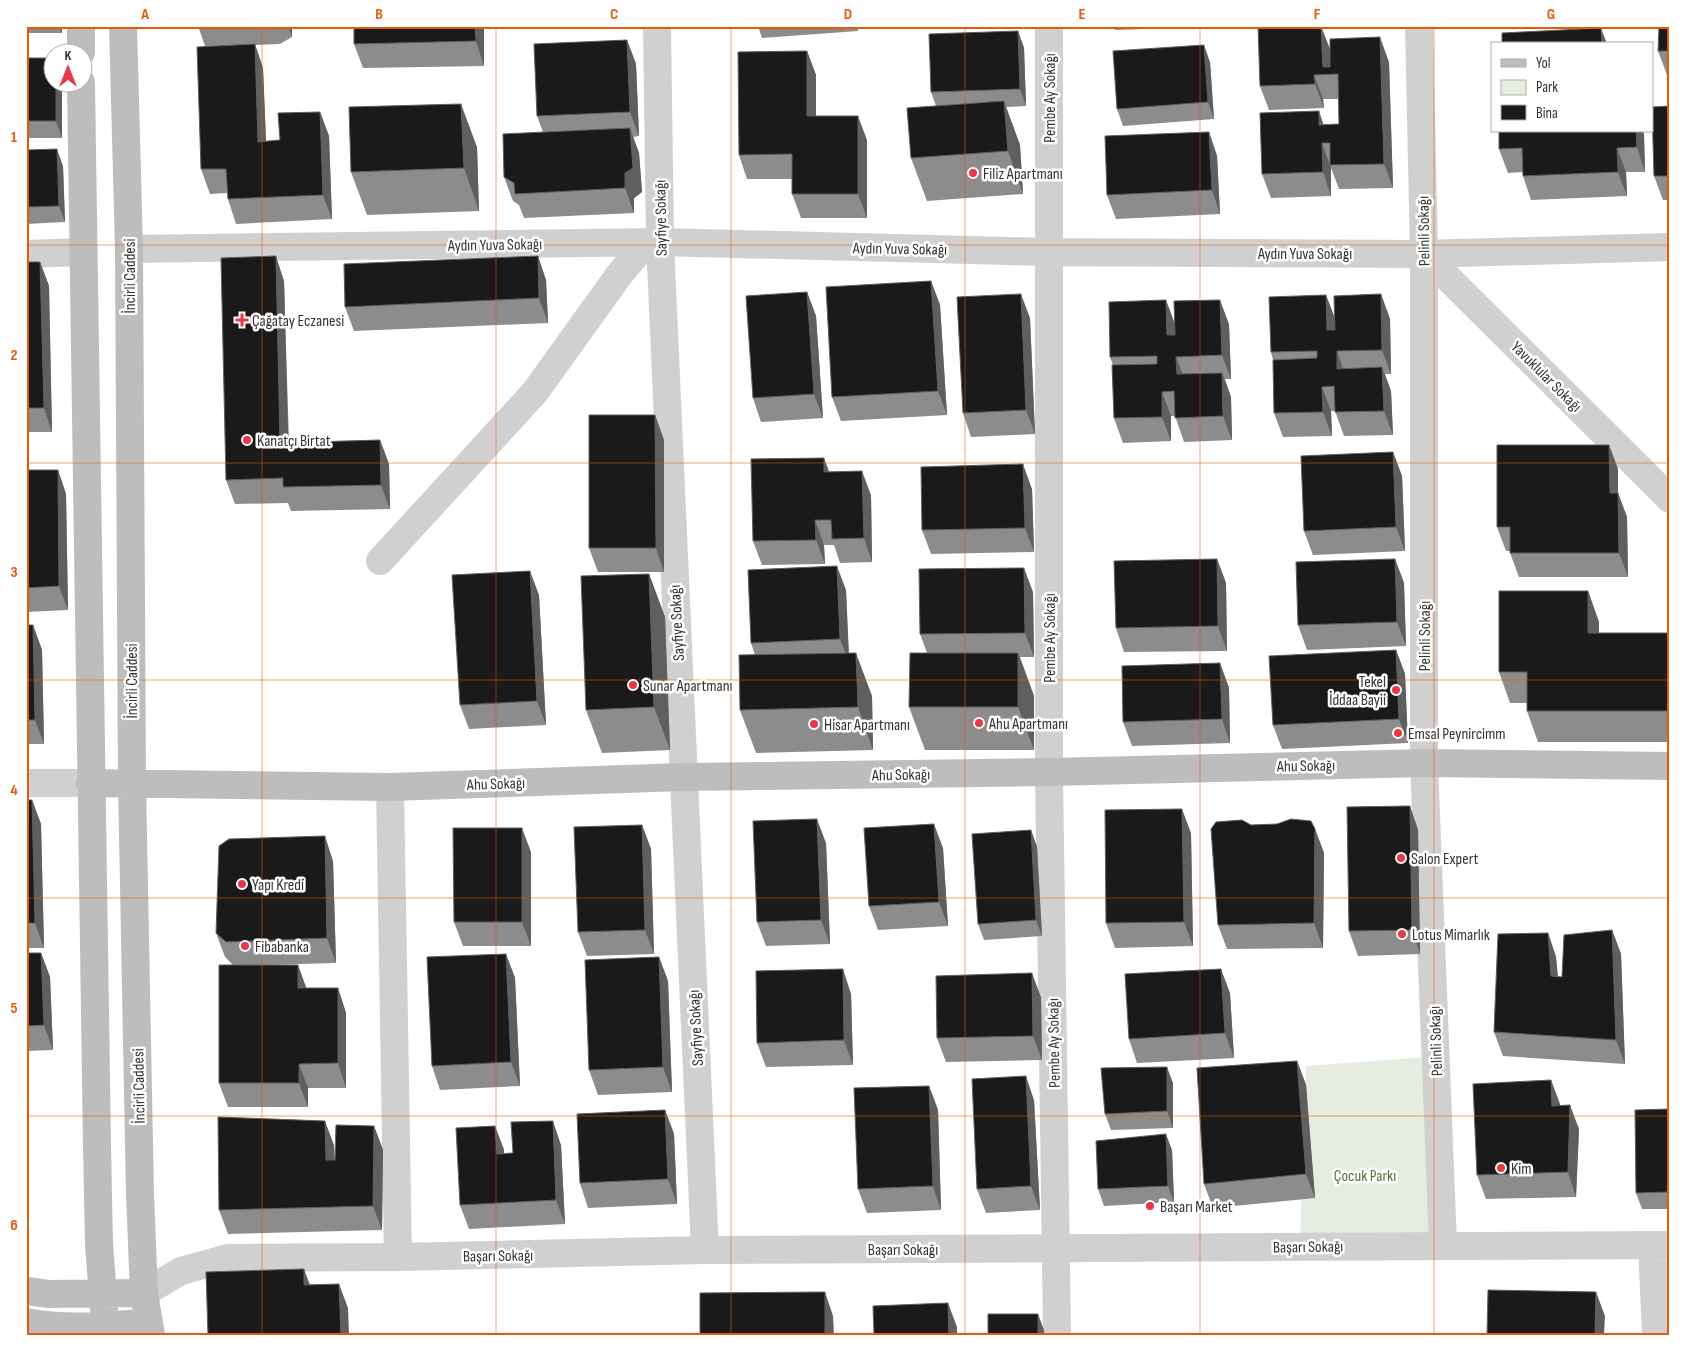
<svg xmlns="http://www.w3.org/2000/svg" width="1696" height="1361" viewBox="0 0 1696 1361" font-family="'Sofia Sans Condensed',sans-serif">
	<rect width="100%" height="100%" fill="#fff"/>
	<!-- green -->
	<path fill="#e6ecdf" d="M1427 1057 1430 1236 1300 1240 1306 1066Z"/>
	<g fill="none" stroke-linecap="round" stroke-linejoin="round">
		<!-- street -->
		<path stroke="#d0d0d0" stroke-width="28" d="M657 26 660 242 705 1250
			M1049 26V772L1057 1335
			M1419 26 1424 254V763L1443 1245
			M129 249 660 242 1050 252 1424 254 1670 247
			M26 254 83 252
			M1424 254 1670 499
			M380 561 535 392 619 275 646 243
			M26 783H90
			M390 787 398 1257
			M1652 1245 1656 1335
			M144 1293 181 1271 228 1258 398 1257 705 1250 1670 1245"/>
		<!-- secondary -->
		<path stroke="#bdbdbd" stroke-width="28" d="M81 26V52
			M123 26 129 249 132 784 140 1195 144 1293 151 1335
			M81 82 97 1146 99 1244 106 1335
			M90 783 390 787 683 777 1049 772 1424 763 1670 766
			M26 1291 49 1294 144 1293
			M26 1322C67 1330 107 1326 148 1322"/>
	</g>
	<!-- wall -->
	<path fill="#8c8c8c" d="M26 26H62V33H26Z
		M198 26H292V37L280 44 255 45 263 68 266 141 280 140 320 112 329 136 332 219 236 224 228 199 227 193 210 194 201 169 205 46Z
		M354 26H484V66L363 68 354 44Z
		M758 26H858V31L762 38Z
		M897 26H923L898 28Z
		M1114 26H1228L1115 30Z
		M1670 26V75H1667L1658 51Z
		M1018 31 1024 48 1026 106 1006 107 1020 145 1023 194 927 201 911 158 936 106 931 92Z
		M627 40 636 64 639 136 633 137 639 153 642 192 634 198V213L524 218 519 205 513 201 504 177 543 132 537 116Z
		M1330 48 1389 62 1393 188 1339 189 1331 168V196L1271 198 1262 174 1324 125 1339 124V99H1323L1324 108 1269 110 1260 86Z
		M807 51 816 75V116L867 140V218H801L792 194V179H747L739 155Z
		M26 58 62 82V138H26Z
		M1210 62 1214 119 1123 126 1117 109Z
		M1670 106V200H1663L1654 176Z
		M1499 131H1643L1644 135 1645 172H1626L1627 196 1531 200 1523 176V172L1508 173 1499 149Z
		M1209 132 1217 156 1220 214 1116 219 1107 195Z
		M477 147 479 211 367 215 351 172Z
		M26 150 63 166 65 222 26 224Z
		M538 256 546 280 548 323 354 331 345 307Z
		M26 262H40L49 286 52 432H26Z
		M284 281 289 442 380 440 389 464 390 509 291 511 288 503 235 504 226 480Z
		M931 281 940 305 947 415 841 421 832 397Z
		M807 292 816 316 823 418 761 422 753 398Z
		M1381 294 1390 319 1391 374H1385L1391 391 1393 435 1344 436 1335 411H1331L1332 436 1283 437 1274 413 1273 360 1271 352 1326 295 1335 318Z
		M1030 318 1035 434 971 437 963 413Z
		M1174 323 1229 324 1231 379H1225L1231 397 1232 440 1184 442 1175 416H1171V441L1123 443 1114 418 1113 365 1110 357Z
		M655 415 664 440V572H598L589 548Z
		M1609 445 1618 469V493L1627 517 1628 577H1519L1510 553V551H1506L1497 527Z
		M1393 452 1402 476 1405 551 1313 555 1304 531Z
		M26 470H58L66 494 68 610 26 612Z
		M829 472 871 495 872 562 840 563 834 545H824L825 564 762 565 753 541Z
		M1032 489 1034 552 931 554 922 530Z
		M1217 559 1226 583 1227 651 1124 652 1116 628Z
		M1395 559 1404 583 1406 646 1307 650 1298 625Z
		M649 574 665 617 670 750 602 753 586 710Z
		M846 590 849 653 872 696 873 750 756 753 740 710 755 655 751 643Z
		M1588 591 1599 622V633H1670V742H1538L1527 711V703H1510L1499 672Z
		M1033 592 1034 657H1020L1034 696V750H925L909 707 927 653 920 634Z
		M539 595 546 725 469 729 460 705Z
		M26 625H33L42 650 44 744H26Z
		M1396 650 1405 674 1408 743 1282 749 1273 725Z
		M1220 663 1229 688 1230 743 1132 746 1123 722Z
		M26 800H32L41 824 44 948H26Z
		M1410 806 1418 830 1420 954 1358 956 1349 931Z
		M1277 824 1315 829 1324 853 1323 948 1227 949 1218 925 1251 825Z
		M642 825 651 849 654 954 587 956 578 932Z
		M1031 830 1037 847 1042 936 984 940 978 924Z
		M1191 833 1193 946 1115 948 1106 923Z
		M826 843 830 944 766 946 757 922Z
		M943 848 948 926 878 930 869 906Z
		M531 852V946H463L454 922Z
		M333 861 336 963 263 965H298L306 988H338L346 1013V1088H308V1107H228L219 1083 233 965 225 957 216 933Z
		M1612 930 1621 954 1625 1064 1503 1056 1494 1032 1548 933 1556 957 1558 977H1562Z
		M26 953H41L50 977 53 1050 26 1051Z
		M506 954 515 978 520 1086 440 1090 432 1066Z
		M659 957 668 981 672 1092 598 1095 589 1070Z
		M1230 993 1234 1058 1137 1063 1129 1039Z
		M851 994 853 1065 766 1067 757 1043Z
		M1041 997 1042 1060 946 1062 937 1038Z
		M1297 1061 1306 1085 1315 1198 1213 1208 1204 1184Z
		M1551 1080 1560 1106 1579 1129 1576 1197 1486 1199 1477 1175Z
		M1173 1083V1128L1111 1130 1105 1114Z
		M929 1086 938 1110 941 1210 867 1213 858 1189Z
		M1034 1100 1040 1210 986 1213 977 1189Z
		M1670 1109V1209H1642L1636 1193Z
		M665 1110 674 1134 677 1204 588 1208 580 1183Z
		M374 1126 383 1150 382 1230 228 1234 219 1210 334 1145 335 1160Z
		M495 1126 504 1150V1154L513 1153 561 1145 565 1224 469 1229 460 1205Z
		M1172 1150 1174 1202 1104 1206 1098 1189Z"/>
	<!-- shaded-wall -->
	<path fill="#5f5f5f" d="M59 26H62V33Z
		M288 26H292V37Z
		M475 26H484V66L476 41Z
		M1321 26 1330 49 1331 74 1323 67Z
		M1601 28 1607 44H1602Z
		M1018 31 1024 48 1026 106 1020 89Z
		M1380 37 1389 62 1393 188 1384 164Z
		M627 40 636 64 639 136 630 112Z
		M255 44 263 68 267 166 258 142Z
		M1204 45 1210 62 1214 119 1208 102Z
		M807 51 816 75V140L807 116Z
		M1314 75 1323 99 1324 108 1315 84Z
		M56 82H62V138L56 121Z
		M1004 101 1020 145 1023 194 1008 151Z
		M461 104 477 147 479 211 464 168Z
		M1319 111 1327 135 1319 125Z
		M320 112 329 136 332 219 323 195Z
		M858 116 867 140V218L858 194Z
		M630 128 639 153 642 192 634 198V213L625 188V173Z
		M1636 131H1643L1644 135 1645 172 1637 147Z
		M1209 132 1217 156 1220 214 1212 190Z
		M1322 143 1331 168V196L1323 172Z
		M1617 148 1626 172 1627 196 1618 172Z
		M57 149 63 166 65 222 59 206Z
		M276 256 284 281 289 467 280 443Z
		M538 256 546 280 548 323 539 298Z
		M40 262 49 286 52 432 44 408Z
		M931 281 940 305 947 415 938 391Z
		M807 292 816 316 823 418 814 394Z
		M1021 294 1030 318 1035 434 1026 410Z
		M1381 294 1390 319 1391 374 1382 350Z
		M1326 295 1335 319 1336 354 1327 330Z
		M1166 300 1175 324V360L1167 335Z
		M1220 300 1229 324 1231 379 1222 355Z
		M1337 351 1345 375 1337 369Z
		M1176 357 1185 381 1177 374Z
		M1382 367 1391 391 1393 435 1384 411Z
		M1222 373 1231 397 1232 440 1223 416Z
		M1322 387 1331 411 1332 436 1323 412Z
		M1162 392 1171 416V441L1162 417Z
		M655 415 664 440V572L656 548Z
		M380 440 389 464 390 509 381 485Z
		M1609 445 1618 469V517L1610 493Z
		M1393 452 1402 476 1405 551 1396 527Z
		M824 458 833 482 824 472Z
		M1023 464 1032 489 1034 552 1025 528Z
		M58 470 66 494 68 610 59 586Z
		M862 471 871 495 872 562 864 538Z
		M1618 493 1627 517 1628 577 1619 553Z
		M815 520 824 545 825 564 816 540Z
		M1217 559 1226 583 1227 651 1218 626Z
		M1395 559 1404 583 1406 646 1397 622Z
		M837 566 846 590 849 663 840 639Z
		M1024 568 1033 592 1034 657 1025 633Z
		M530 571 539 595 546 725 537 701Z
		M649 574 665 617 670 750 654 707Z
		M1588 591 1599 622V664L1588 633Z
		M33 625 42 650 44 744 35 720Z
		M1396 650 1405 674 1408 743 1399 719Z
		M856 653 872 696 873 750 858 707Z
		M1018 653 1034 696V750L1018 707Z
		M1220 663 1229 688 1230 743 1222 719Z
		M32 800 41 824 44 948 35 923Z
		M1410 806 1418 830 1420 954 1412 930Z
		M1182 809 1191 833 1193 946 1184 922Z
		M817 819 826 843 830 944 821 920Z
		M934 824 943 848 948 926 939 902Z
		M642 825 651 849 654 954 645 930Z
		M522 828 531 852V946L522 922Z
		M1315 829 1324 853 1323 948 1314 923Z
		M1031 830 1037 847 1042 936 1036 920Z
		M325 836 333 861 336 963 327 938Z
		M1612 930 1621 954 1625 1064 1616 1040Z
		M1548 933 1556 957 1560 1001 1551 976Z
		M41 953 50 977 53 1050 44 1025Z
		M506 954 515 978 520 1086 511 1062Z
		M659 957 668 981 672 1092 663 1067Z
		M298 965 307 990 298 988Z
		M843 969 851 994 853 1065 844 1040Z
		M1221 969 1230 993 1234 1058 1225 1033Z
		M1032 973 1041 997 1042 1060 1033 1036Z
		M338 988 346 1013V1088L338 1063Z
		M1297 1061 1306 1085 1315 1198 1306 1174Z
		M299 1064 308 1088V1107L299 1083Z
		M1167 1067 1173 1083V1128L1167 1111Z
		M1026 1076 1034 1100 1040 1210 1031 1186Z
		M1551 1080 1560 1104 1561 1130 1552 1106Z
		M929 1086 938 1110 941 1210 933 1186Z
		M1570 1105 1579 1129 1576 1197 1568 1172Z
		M665 1110 674 1134 677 1204 668 1179Z
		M325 1121 334 1145 335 1184 326 1160Z
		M553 1121 561 1145 565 1224 556 1200Z
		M374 1126 383 1150 382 1230 373 1206Z
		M495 1126 504 1150 505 1178 497 1154Z
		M1166 1134 1172 1150 1174 1202 1168 1186Z
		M304 1269 313 1293 304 1285Z
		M339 1284 348 1308 349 1335H341Z
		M825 1292 833 1316 834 1335H825Z
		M1596 1292 1605 1316 1604 1335H1595Z
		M948 1303 957 1327V1335H949Z
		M1038 1314 1044 1330V1335H1038Z"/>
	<!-- building -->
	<path fill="#1a1a1a" stroke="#5f5f5f" d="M354 26H475L476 41 354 44Z
		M1258 26H1321L1323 67H1330V39L1380 37 1384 164 1330 165V143H1322L1323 172 1262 174 1260 113 1319 111V125L1339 124 1338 74 1314 75 1315 84 1260 86Z
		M1659 26H1670V51H1658Z
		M1601 28 1602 44H1502V33Z
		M1018 31 1020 89 931 92 929 34Z
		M627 40 630 112 537 116 534 44Z
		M255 44 258 142 280 140 278 113 320 112 323 195 228 199 226 169H201L197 47Z
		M1204 45 1208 102 1117 109 1113 51Z
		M807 51V116H858V194H792V154L739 155 738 52Z
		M26 58H52V82H56V121H26Z
		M1004 101 1008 151 911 158 907 108Z
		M461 104 464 168 351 172 349 107Z
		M1670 106V176H1654L1652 107Z
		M630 128 633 168 625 173V188L515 194 514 183 504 177 503 134Z
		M1499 131H1636L1637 147 1617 148 1618 172 1523 176 1522 148 1499 149Z
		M1209 132 1212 190 1107 195 1105 136Z
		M57 149 59 206 26 207V150Z
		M276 256 280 443 380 440 381 485 283 487V478L226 480 221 258Z
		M538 256 539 298 345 307 344 264Z
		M26 262H40L44 408H26Z
		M931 281 938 391 832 397 826 287Z
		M807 292 814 394 753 398 746 296Z
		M1021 294 1026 410 963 413 957 297Z
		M1381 294 1382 350 1337 351V369L1382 367 1384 411 1335 412 1334 386 1322 387 1323 412 1274 413 1273 360 1317 358V351L1271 352 1269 297 1326 295 1327 330H1335L1334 296Z
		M1166 300 1167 335H1175L1174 301 1220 300 1222 355 1176 357 1177 374 1222 373 1223 416 1175 418 1174 391 1162 392V417L1114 418 1112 365 1157 364V356L1110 357 1109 302Z
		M589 415H655L656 548H589Z
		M1497 445H1609L1610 493H1618L1619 553H1510V527H1497Z
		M1393 452 1396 527 1304 531 1301 456Z
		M824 458V472L862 471 864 538 832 539 831 520H815L816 540 753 541 751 459Z
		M1023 464 1025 528 922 530 921 467Z
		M26 470H58L59 586 26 588Z
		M1217 559 1218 626 1116 628 1114 561Z
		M1395 559 1397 622 1298 625 1296 562Z
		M837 566 840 639 751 643 748 570Z
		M1024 568 1025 633 920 634 919 569Z
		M530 571 537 701 460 705 452 575Z
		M649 574 654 707 586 710 581 576Z
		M1499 591H1588V633H1670V711H1527V672H1499Z
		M26 625H33L35 720H26Z
		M1396 650 1399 719 1273 725 1269 656Z
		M856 653 858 707 740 710 739 655Z
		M910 653H1018V707H909Z
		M1220 663 1222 719 1123 722 1122 666Z
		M26 800H32L35 923H26Z
		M1410 806 1412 930 1349 931 1347 807Z
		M1182 809 1184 922 1106 923 1105 810Z
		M817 819 821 920 757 922 753 821Z
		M1291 819 1311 821 1315 829 1314 923 1218 925 1211 829 1216 822 1242 820 1251 825 1277 824Z
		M934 824 939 902 869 906 864 828Z
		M642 825 645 930 578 932 574 827Z
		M453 828H522V922H454Z
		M1031 830 1036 920 978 924 972 834Z
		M325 836 327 938 226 942 216 933 219 846 229 839Z
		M1612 930 1616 1040 1494 1032 1498 934 1548 933 1551 976 1562 977 1564 935Z
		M26 953H41L44 1025 26 1026Z
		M506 954 511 1062 432 1066 427 957Z
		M659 957 663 1067 589 1070 585 960Z
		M219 965H298V988H338V1063L299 1064V1083H219Z
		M843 969 844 1040 757 1043 756 971Z
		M1221 969 1225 1033 1129 1039 1125 974Z
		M1032 973 1033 1036 937 1038 936 976Z
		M1297 1061 1306 1174 1204 1184 1197 1068Z
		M1167 1067V1111L1105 1114 1101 1068Z
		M1026 1076 1031 1186 977 1189 972 1079Z
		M1551 1080 1552 1106 1570 1105 1568 1172 1477 1175 1473 1084Z
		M929 1086 933 1186 858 1189 854 1088Z
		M1670 1109V1192L1636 1193 1635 1110Z
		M665 1110 668 1179 580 1183 577 1114Z
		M218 1117 325 1121 326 1160H335L336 1125 374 1126 373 1206 219 1210Z
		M553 1121 556 1200 460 1205 456 1128 495 1126 497 1154 513 1153 511 1122Z
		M1166 1134 1168 1186 1098 1189 1096 1141Z
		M304 1269V1285L339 1284 341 1335H208L206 1272Z
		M1488 1290 1596 1292 1595 1335H1487Z
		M825 1292V1335H700V1293Z
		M948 1303 949 1335H874L873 1306Z
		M988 1314H1038V1335H988Z"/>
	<!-- grid -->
	<path fill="none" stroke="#e8590c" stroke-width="1" stroke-opacity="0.55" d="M262 26V1335M496 26V1335M731 26V1335M965 26V1335M1200 26V1335M1434 26V1335M26 245H1670M26 463H1670M26 680H1670M26 898H1670M26 1116H1670"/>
	<!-- markers -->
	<g fill="#e63946" stroke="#fff" stroke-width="2">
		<circle cx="973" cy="173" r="5"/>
		<path d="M239.5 312.5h5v5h5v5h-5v5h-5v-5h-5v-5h5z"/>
		<circle cx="247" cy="440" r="5"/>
		<circle cx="633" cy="685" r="5"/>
		<circle cx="1396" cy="690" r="5"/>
		<circle cx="979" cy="723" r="5"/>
		<circle cx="814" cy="724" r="5"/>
		<circle cx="1398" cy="733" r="5"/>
		<circle cx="1401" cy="858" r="5"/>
		<circle cx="242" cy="884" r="5"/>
		<circle cx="1402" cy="934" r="5"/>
		<circle cx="245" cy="946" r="5"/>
		<circle cx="1501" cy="1168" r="5"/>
		<circle cx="1150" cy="1206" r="5"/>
	</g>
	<g text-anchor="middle" stroke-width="5" stroke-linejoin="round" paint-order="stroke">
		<!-- street labels -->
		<g font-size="16" fill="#333" stroke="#fff">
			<text transform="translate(1049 98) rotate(-90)" y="6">Pembe Ay Sokağı</text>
			<text transform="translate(660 218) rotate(-91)" y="6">Sayfiye Sokağı</text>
			<text transform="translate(1423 231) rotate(-91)" y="6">Pelinli Sokağı</text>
			<text transform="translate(495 244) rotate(-1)" y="6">Aydın Yuva Sokağı</text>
			<text transform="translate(900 248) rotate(1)" y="6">Aydın Yuva Sokağı</text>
			<text x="1305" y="259">Aydın Yuva Sokağı</text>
			<text transform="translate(129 276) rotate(-90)" y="6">İncirli Caddesi</text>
			<text transform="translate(1547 376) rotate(45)" y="6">Yavuklular Sokağı</text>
			<text transform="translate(676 623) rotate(-93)" y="6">Sayfiye Sokağı</text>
			<text transform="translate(1424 636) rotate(-90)" y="6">Pelinli Sokağı</text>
			<text transform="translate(1049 638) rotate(-90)" y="6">Pembe Ay Sokağı</text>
			<text transform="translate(131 681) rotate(-90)" y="6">İncirli Caddesi</text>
			<text transform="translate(1306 765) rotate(-1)" y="6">Ahu Sokağı</text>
			<text transform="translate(901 774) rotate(-1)" y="6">Ahu Sokağı</text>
			<text transform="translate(496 783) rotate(-2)" y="6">Ahu Sokağı</text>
			<text transform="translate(695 1028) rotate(-93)" y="6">Sayfiye Sokağı</text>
			<text transform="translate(1435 1041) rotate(-92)" y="6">Pelinli Sokağı</text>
			<text transform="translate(1053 1043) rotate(-91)" y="6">Pembe Ay Sokağı</text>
			<text transform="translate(138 1086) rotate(-91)" y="6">İncirli Caddesi</text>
			<text transform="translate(1308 1246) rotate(-1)" y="6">Başarı Sokağı</text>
			<text x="903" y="1255">Başarı Sokağı</text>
			<text transform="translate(498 1255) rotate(-1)" y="6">Başarı Sokağı</text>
		</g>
		<!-- poi labels -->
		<g font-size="16" fill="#333" stroke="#fff" text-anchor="start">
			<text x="983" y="179">Filiz Apartmanı</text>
			<text x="252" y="326">Çağatay Eczanesi</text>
			<text x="257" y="446">Kanatçı Birtat</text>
			<text x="1386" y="687" text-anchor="end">Tekel<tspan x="1386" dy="18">İddaa Bayii</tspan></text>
			<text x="643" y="691">Sunar Apartmanı</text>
			<text x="989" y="729">Ahu Apartmanı</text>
			<text x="824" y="730">Hisar Apartmanı</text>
			<text x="1408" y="739">Emsal Peynircimm</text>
			<text x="1411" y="864">Salon Expert</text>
			<text x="252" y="890">Yapı Kredi</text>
			<text x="1412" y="940">Lotus Mimarlık</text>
			<text x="255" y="952">Fibabanka</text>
			<text x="1511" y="1174">Kim</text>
			<text x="1160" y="1212">Başarı Market</text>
		</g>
		<!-- park labels -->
		<g font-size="16" fill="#56703f" stroke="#fff">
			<text x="1365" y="1181">Çocuk Parkı</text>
		</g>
	</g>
	<!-- border -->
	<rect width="1696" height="1361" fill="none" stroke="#ffffff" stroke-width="55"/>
	<!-- legend -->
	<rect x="1491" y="42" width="162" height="90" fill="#ffffff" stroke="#adadad"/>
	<rect x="1501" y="59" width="25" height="8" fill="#bdbdbd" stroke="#adadad"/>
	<text x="1536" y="68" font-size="15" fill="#333333">Yol</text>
	<rect x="1501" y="80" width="25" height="15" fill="#e6ecdf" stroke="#adadad"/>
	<text x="1536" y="92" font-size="15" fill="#333333">Park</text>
	<rect x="1501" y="105" width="25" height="15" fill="#1a1a1a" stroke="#adadad"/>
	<text x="1536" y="118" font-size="15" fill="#333333">Bina</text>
	<!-- north arrow -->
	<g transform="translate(68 68)"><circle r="24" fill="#ffffff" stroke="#adadad"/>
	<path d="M0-4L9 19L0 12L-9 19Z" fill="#e63946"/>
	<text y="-8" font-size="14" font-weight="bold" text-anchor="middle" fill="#333333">K</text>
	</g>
	<rect x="28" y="28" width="1640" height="1306" fill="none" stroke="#e8590c" stroke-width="2"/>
	<g font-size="16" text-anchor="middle" font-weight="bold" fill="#e8590c">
		<text x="145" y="19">A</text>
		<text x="379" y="19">B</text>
		<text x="614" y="19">C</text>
		<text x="848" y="19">D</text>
		<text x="1082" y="19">E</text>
		<text x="1317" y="19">F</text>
		<text x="1551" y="19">G</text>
		<text x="14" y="142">1</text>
		<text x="14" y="360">2</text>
		<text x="14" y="577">3</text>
		<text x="14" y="795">4</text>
		<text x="14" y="1013">5</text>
		<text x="14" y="1230">6</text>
	</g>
</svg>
